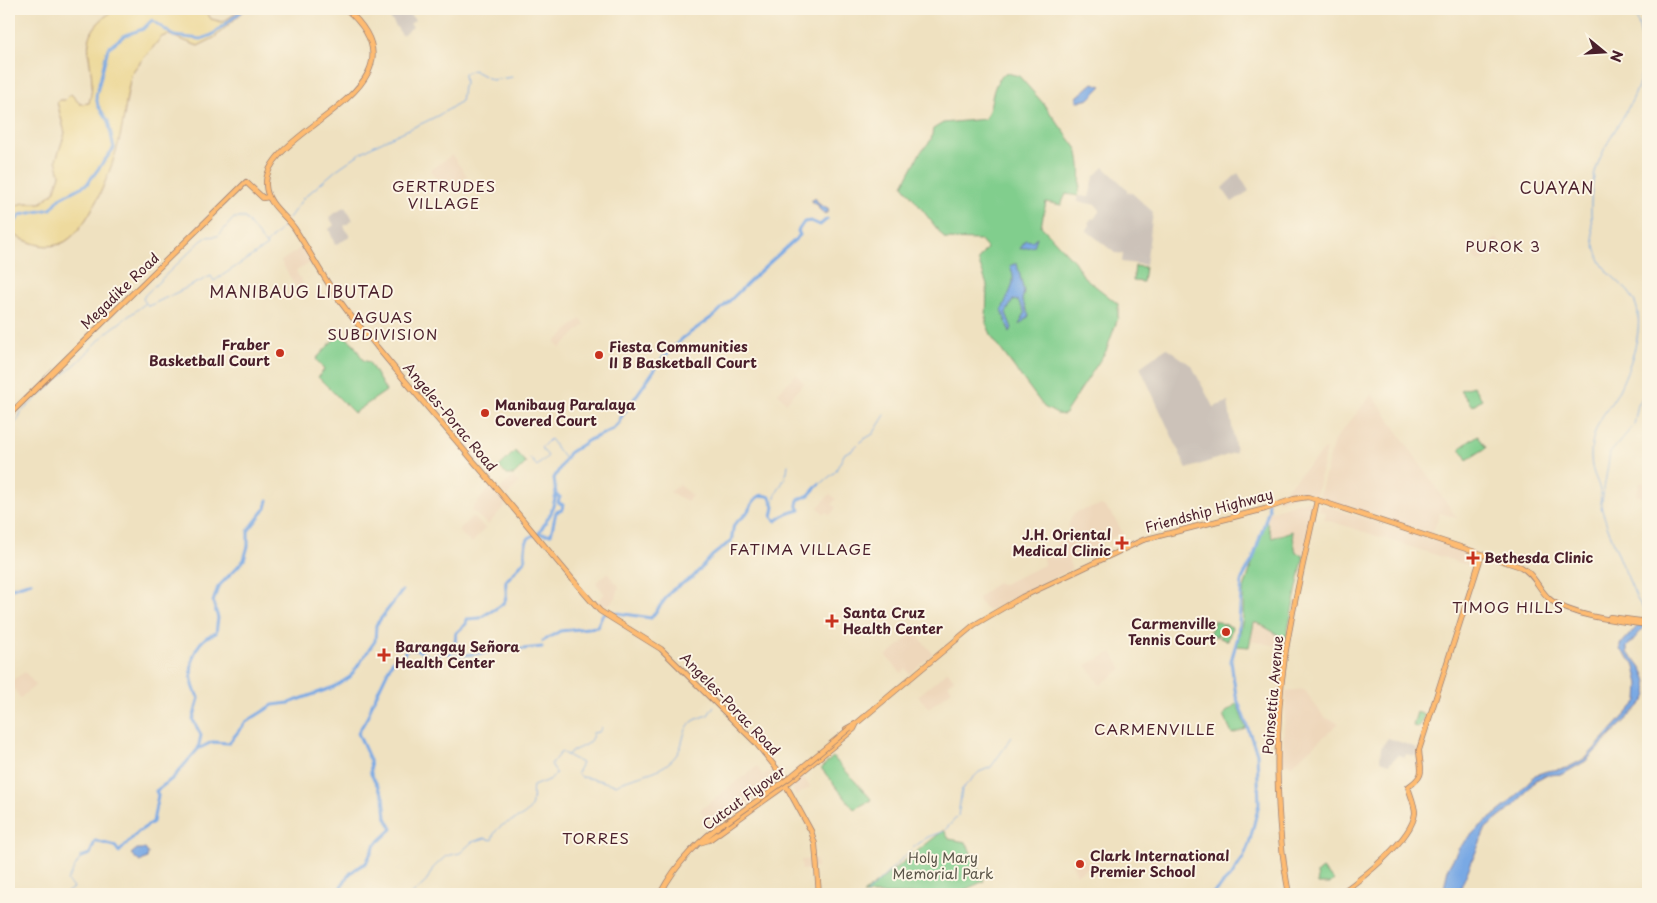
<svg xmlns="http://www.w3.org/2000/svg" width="1657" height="903" viewBox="0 0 1657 903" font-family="'Playpen Sans',sans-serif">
	<rect width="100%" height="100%" fill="#fcf5e5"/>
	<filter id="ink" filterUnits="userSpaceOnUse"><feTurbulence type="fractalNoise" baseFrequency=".02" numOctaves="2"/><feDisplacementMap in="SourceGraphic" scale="10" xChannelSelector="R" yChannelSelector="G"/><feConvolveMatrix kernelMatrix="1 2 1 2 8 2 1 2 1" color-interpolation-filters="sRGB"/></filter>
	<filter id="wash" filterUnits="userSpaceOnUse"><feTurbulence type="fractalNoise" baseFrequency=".0096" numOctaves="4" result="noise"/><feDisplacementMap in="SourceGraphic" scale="20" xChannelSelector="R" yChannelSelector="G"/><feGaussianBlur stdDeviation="1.12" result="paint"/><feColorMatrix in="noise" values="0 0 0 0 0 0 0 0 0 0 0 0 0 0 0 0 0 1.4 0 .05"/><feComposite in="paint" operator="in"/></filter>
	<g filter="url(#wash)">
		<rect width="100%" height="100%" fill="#efe1c0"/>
		<!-- built -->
		<path fill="#eed7bb" d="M452 155 467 176 445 192 430 170Z
			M1497 238 1502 246 1479 263 1472 255Z
			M305 245 314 261 296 271 303 284 296 288 281 261Z
			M580 319 585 324 560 348 555 342Z
			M796 374 804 383 786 403 778 393Z
			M1372 394 1457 518 1440 513 1432 534 1319 498 1334 441Z
			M473 437 489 455 478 463 462 446Z
			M1326 448 1316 496 1303 493 1278 501 1277 498Z
			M513 477 519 483 507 496 500 489Z
			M1640 482 1648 484V491L1644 498 1636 495Z
			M679 484 692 496 687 501 670 492Z
			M492 485 508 502 488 525 471 510Z
			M830 494 836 499 832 504 836 508 830 515 827 512 824 514 818 507Z
			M1307 500 1315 502 1304 555 1271 538 1266 520 1269 512Z
			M1320 504 1480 555 1476 568 1324 519 1326 513 1318 510Z
			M1102 505 1112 514 1123 533 1068 559 1072 569 988 611 977 599 996 583 1001 585 1044 565 1043 558 1066 535 1071 517 1078 511Z
			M472 516 485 528 472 543 458 531Z
			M607 573 619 586 616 598 601 611 594 603 605 594 596 583Z
			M1254 623H1258L1286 639 1285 647 1250 641Z
			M915 632 933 654 910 674 906 669 901 673 886 656Z
			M1112 652 1122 669 1100 685 1086 665Z
			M948 671 954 679 948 684 952 690 929 708 918 696Z
			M25 672 36 685 20 698 9 682Z
			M1304 689 1324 717 1339 723 1291 766 1290 764H1282L1286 691Z
			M757 766 770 789 714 828 700 810Z
			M773 769 779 779 778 783 770 788 763 775Z
			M802 774 810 787 796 796 789 784Z
			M1084 855 1090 867 1077 874 1071 862Z
			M816 859 817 868 802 870 801 860Z"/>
		<!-- industrial -->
		<path fill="#ccc2b9" d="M384 9H405L415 20 410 24 413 27 402 35Z
			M1104 167 1127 189V192L1132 193 1153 212 1146 265 1122 262 1123 254 1115 253 1086 230 1090 225 1088 223 1092 218 1094 219 1100 210 1096 205 1077 201 1078 196 1089 197 1094 177Z
			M1238 173 1249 191 1232 202 1222 188Z
			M345 207 353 220 344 226 350 237 335 245 329 229 334 225 329 217Z
			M1167 348 1192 366 1213 407 1228 402 1236 452 1187 469 1140 367Z
			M1388 738 1417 748 1416 756 1406 754 1405 757 1398 755 1389 764 1380 761 1381 748Z"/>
		<!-- green -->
		<path fill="#81ce8d" stroke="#66765c" d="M1007 73 1019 76 1042 102 1077 149C1081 163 1082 182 1078 196L1066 194 1061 205 1046 202 1041 226 1074 261 1084 277 1118 304V318L1106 351 1064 415 1057 414 1044 407 993 339 986 323 987 285 978 260 987 248 980 240 945 239 903 185 920 153 931 140 933 129 943 123 985 119C994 106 990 80 1007 73Z
			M1135 266 1145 267 1143 282 1133 281Z
			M340 333 353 343 363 360 369 362 386 391 354 413 318 377 324 370 316 359Z
			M1473 386 1482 399 1472 406 1460 390Z
			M1478 435 1486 448 1467 460 1460 448Z
			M515 451 526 463 514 475H507L499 467Z
			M1266 520 1272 538 1292 531 1296 553 1304 555 1286 639 1278 638 1277 634 1258 623H1254L1249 647 1237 646 1243 617V592Z
			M1215 620 1223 624 1217 637 1209 634Z
			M1224 624 1232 627 1228 641 1220 638Z
			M1237 703 1246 729 1232 734 1223 715Z
			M1417 712 1425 715 1418 728 1413 726Z
			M833 757 872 800 854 809 821 768Z
			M944 830 949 839 966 842 984 881 955 894H863Z
			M1322 869 1334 880 1330 884H1318L1317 873Z"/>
		<!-- sand -->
		<path fill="#eeda9e" stroke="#9c7c64" d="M116 9H205L211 19 223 22 242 9H246L214 38 198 46 169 35 161 37C154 48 132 69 131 76 126 96 125 117 120 137 114 164 88 235 60 244 41 250 25 240 9 233V207L24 203H41L54 192 60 175 56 160 65 133 57 102 60 100H65L71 94 80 104 89 103C101 61 67 39 116 9Z"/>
		<!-- water -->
		<path fill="#79a9e4" stroke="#626488" d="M1093 83 1102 86 1089 99 1077 102V97Z
			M815 198 820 205 828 209 829 211 825 214 818 208 819 206 811 201Z
			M1037 237 1034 246 1020 249 1025 240 1032 241Z
			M1014 264H1017L1024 292 1022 300 1029 316 1019 325 1025 313 1018 301 1013 300 1006 313 1012 328 1010 332 1002 311C1006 295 1019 284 1010 266Z
			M1648 615V623L1627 647V653C1641 662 1653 683 1645 700L1586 761 1563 774 1546 775 1536 780 1515 805 1486 828 1458 894H1443L1448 868 1453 859 1459 848 1477 829 1507 805 1535 775 1547 771 1567 768 1586 758 1638 701 1639 684 1634 663 1620 650V645Z
			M137 849H145L148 853 147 858 140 862 131 854Z"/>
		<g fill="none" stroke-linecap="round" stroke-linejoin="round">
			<!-- stream -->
			<path stroke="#79a9e4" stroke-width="1" d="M1635 9C1638 24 1643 41 1643 57 1644 104 1600 137 1593 182 1589 204 1590 249 1604 267 1617 284 1635 290 1638 314 1641 338 1629 369 1619 390 1612 404 1601 415 1596 429 1591 442 1589 460 1594 474 1596 479 1599 485 1600 491 1601 497 1600 504 1602 510 1611 539 1626 573 1638 601L1648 614
				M359 154C392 133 431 124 461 101L463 87 465 84 464 74 473 70 492 80 512 77
				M336 170 359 154
				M306 196 335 171
				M289 218 304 197
				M147 304 148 306 153 304 211 276 214 281 267 246 266 244 287 223
				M9 427 18 420 21 412 79 361 106 333 146 303 143 299 145 295 201 241 207 237 218 236 234 218H245L266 245
				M530 458 537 466 548 456 541 448 550 439 565 459
				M822 483 835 472 845 453 852 450 861 441 873 434 885 415
				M819 484 820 483
				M1602 501 1610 453 1634 425 1638 404 1648 391
				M774 504C772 493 787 483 788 465
				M567 755C575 747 592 747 593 733L599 732 602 728
				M65 894 73 888 67 881 81 857
				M412 894 426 882 433 868 446 856 460 853 472 842 485 838 492 840C496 820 519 823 529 810 535 802 531 794 533 786L551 779 556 773 551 764 561 752 582 763 577 773 581 777C593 778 603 782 616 785 633 774 656 776 672 760 691 741 674 724 708 715L714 706
				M866 894 914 847 928 837 944 831 958 816 962 789 979 772 991 767 1012 737"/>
			<!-- river -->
			<path stroke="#79a9e4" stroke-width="3" d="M9 231 20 215 51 209 60 198 87 184 114 148 108 121 98 106 96 96 108 48 125 35 143 29 152 20 174 36 201 39 212 35 244 9
				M539 533 551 513 556 495
				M9 589 31 582
				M543 641 560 631 597 627 603 614 611 612 651 618 672 590 693 577 712 556 731 541C733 536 732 530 734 525 736 521 742 519 745 515 752 507 755 490 770 497L774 507 772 517 776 521 786 514 800 510 797 505 798 500 809 495 819 484
				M445 652 454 656 542 647
				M198 749 201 735 193 720 199 698C185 678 190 640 216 633L218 618 213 602 218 587 244 560 248 546V531L266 508 268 500
				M81 857 90 854 95 841 115 846 119 852 138 832 153 822 158 795 156 791 173 778 198 749 212 742 229 743 246 722 273 705 289 703 334 687 350 677 375 641 376 625 402 591
				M337 894C347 877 348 872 366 863L375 845 392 829 386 818 384 797 371 774 370 760 358 733 368 716 372 704 393 660 404 654 407 648 420 651 430 657 445 652 455 644 456 633 466 624 467 619 480 618C487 612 505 607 506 597 507 591 505 586 506 581L525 560C525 549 523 536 538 534 542 533 546 535 551 534L556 512 562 510 563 505 558 502 560 497 556 495 554 478 569 453 589 440 612 430 619 423 620 419 662 359 683 338 715 315 755 276 796 239 800 235 798 231 804 222 811 221 820 225 827 219
				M1212 894 1232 875 1243 858 1249 844 1259 804 1257 753 1236 696 1231 661 1238 637 1242 579 1253 559 1269 509 1268 503"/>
		</g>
	</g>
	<g filter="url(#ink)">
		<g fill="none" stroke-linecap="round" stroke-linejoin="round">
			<defs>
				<path id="major" d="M346 9C438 89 263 127 266 185 267 205 285 214 295 229 312 255 326 283 345 308 355 322 367 334 377 347 409 386 442 424 475 463 517 511 557 563 600 611L661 649 755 742 777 769 811 831 815 844 819 894
					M9 415 246 182 263 198 269 197
					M1610 617 1648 622
					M846 729 857 723 974 625 1022 597 1143 540 1265 509 1294 499 1308 497 1521 567C1536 575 1539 592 1552 601 1574 617 1621 621 1648 625
					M699 843 709 840 786 785 854 729 857 723
					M660 894C677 862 699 840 729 819
					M1289 894C1275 822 1274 729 1285 656 1293 604 1306 552 1317 500
					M1340 894C1361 879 1412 840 1415 813 1415 805 1410 794 1408 787 1427 774 1420 770 1419 750L1482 554"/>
			</defs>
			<!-- major casing -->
			<use href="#major" stroke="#9c8076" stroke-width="6"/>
			<!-- major -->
			<use href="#major" stroke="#febb71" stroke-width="4.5"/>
			<defs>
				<path id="major-bridge" d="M727 822 789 778 850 728"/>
			</defs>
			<!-- major-bridge casing -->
			<use href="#major-bridge" stroke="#9c8076" stroke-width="6" stroke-linecap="butt"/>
			<!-- major-bridge -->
			<use href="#major-bridge" stroke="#febb71" stroke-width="4.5"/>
		</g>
	</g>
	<!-- markers -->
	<g fill="#c8321e" stroke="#fcf5e5" stroke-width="2">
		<circle cx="280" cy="353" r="5"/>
		<circle cx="599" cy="355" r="5"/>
		<circle cx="485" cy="413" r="5"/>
		<path d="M1119.5 535.5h5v5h5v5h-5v5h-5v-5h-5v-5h5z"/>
		<path d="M1470.5 550.5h5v5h5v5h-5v5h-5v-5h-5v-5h5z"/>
		<path d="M829.5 613.5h5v5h5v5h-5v5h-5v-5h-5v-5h5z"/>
		<circle cx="1226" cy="632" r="5"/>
		<path d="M381.5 647.5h5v5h5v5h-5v5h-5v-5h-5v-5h5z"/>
		<circle cx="1080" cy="864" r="5"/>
	</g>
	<g text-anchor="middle" stroke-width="4" stroke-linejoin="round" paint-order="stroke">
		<!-- street labels -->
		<g font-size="14" fill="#4a1f2b" stroke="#fcf5e5">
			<text transform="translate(120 291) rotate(-44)" y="5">Megadike Road</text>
			<text transform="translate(450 417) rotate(50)" y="5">Angeles-Porac Road</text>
			<text transform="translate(1209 511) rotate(-15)" y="5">Friendship Highway</text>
			<text transform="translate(1273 695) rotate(-85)" y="5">Poinsettia Avenue</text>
			<text transform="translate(730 704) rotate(46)" y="5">Angeles-Porac Road</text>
			<text transform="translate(744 798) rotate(-36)" y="5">Cutcut Flyover</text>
		</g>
		<!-- poi labels -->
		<g font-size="14" font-weight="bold" fill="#4a1f2b" stroke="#fcf5e5" text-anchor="start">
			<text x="270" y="350" text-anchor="end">Fraber<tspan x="270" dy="16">Basketball Court</tspan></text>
			<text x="609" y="352">Fiesta Communities<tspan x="609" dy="16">II B Basketball Court</tspan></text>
			<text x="495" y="410">Manibaug Paralaya<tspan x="495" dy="16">Covered Court</tspan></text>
			<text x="1111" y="540" text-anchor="end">J.H. Oriental<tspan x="1111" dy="16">Medical Clinic</tspan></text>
			<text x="1484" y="563">Bethesda Clinic</text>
			<text x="843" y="618">Santa Cruz<tspan x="843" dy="16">Health Center</tspan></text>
			<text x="1216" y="629" text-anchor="end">Carmenville<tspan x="1216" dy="16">Tennis Court</tspan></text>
			<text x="395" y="652">Barangay Señora<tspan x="395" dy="16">Health Center</tspan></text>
			<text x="1090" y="861">Clark International<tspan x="1090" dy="16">Premier School</tspan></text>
		</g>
		<!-- park labels -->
		<g font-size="14" fill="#5a5448" stroke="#fcf5e5">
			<text x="943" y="863">Holy Mary<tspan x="943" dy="16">Memorial Park</tspan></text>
		</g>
		<!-- neighbourhood labels -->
		<g font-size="15" letter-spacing="1" fill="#4a1f2b" stroke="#fcf5e5">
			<text x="444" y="192">GERTRUDES<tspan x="444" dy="17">VILLAGE</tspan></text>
			<text x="1503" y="252">PUROK 3</text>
			<text x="383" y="323">AGUAS<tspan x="383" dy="17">SUBDIVISION</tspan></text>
			<text x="801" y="555">FATIMA VILLAGE</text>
			<text x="1508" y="613">TIMOG HILLS</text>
			<text x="1155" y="735">CARMENVILLE</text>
			<text x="596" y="844">TORRES</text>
		</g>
		<!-- quarter labels -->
		<g font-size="16" letter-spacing="1" fill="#4a1f2b" stroke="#fcf5e5">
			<text x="1557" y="194">CUAYAN</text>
			<text x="302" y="298">MANIBAUG LIBUTAD</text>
		</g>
	</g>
	<!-- margin -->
	<rect width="1657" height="903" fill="none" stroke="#fcf5e5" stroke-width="30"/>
	<!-- north arrow -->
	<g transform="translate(1604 52) rotate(108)" stroke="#fcf5e5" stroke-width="4" paint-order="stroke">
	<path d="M0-4L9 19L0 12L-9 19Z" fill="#4a1f2b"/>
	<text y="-8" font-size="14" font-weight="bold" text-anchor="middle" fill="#4a1f2b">N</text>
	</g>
</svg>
